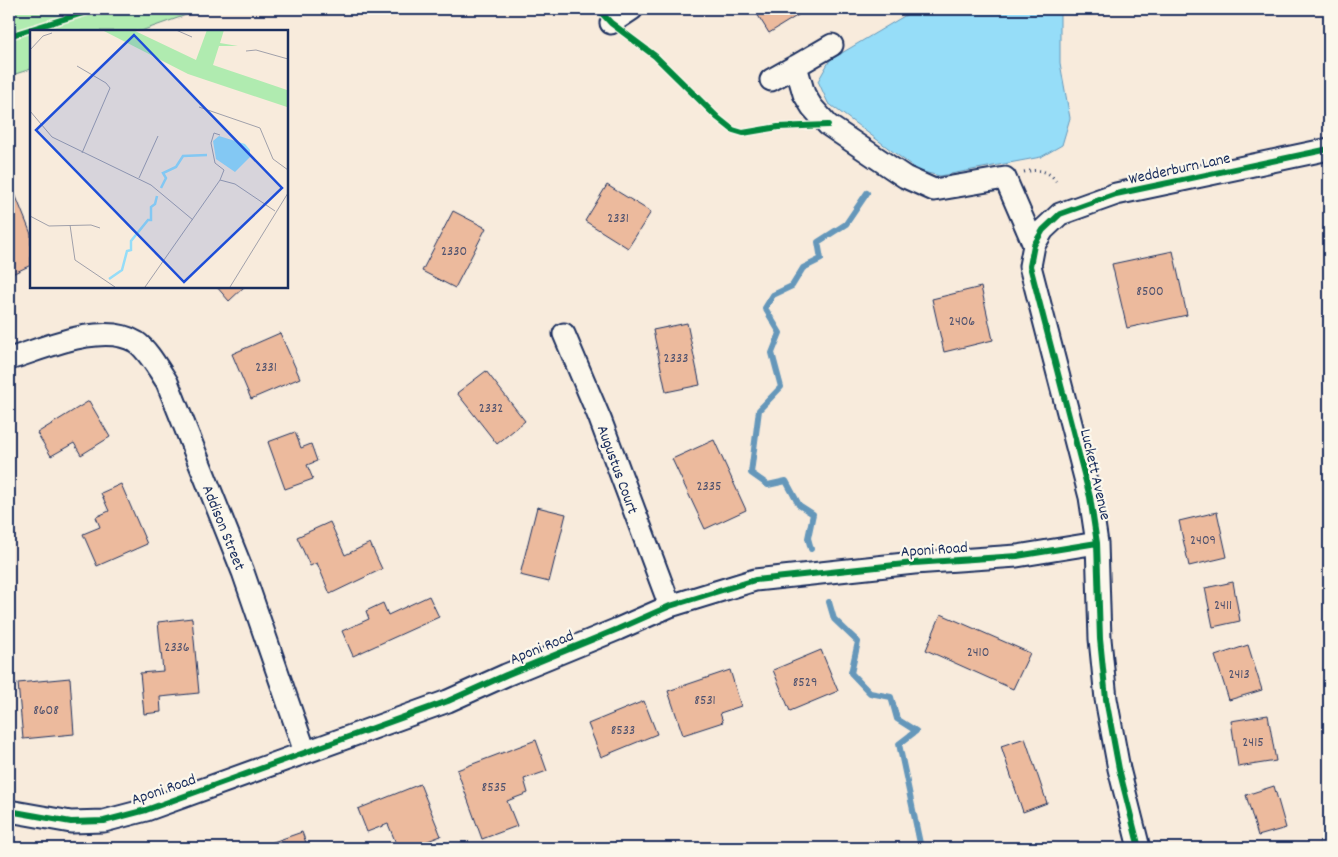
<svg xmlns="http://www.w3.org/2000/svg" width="1338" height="857" viewBox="0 0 1338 857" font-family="Dekko,sans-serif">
	<rect width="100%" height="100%" fill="#f8ebdc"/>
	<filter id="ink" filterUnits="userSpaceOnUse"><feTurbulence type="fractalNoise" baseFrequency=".02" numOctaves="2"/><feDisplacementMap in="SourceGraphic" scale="10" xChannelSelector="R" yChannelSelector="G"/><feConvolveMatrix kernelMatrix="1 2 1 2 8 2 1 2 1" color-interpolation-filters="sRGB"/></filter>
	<g filter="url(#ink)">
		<!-- green -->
		<path fill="#b0ebb0" stroke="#668d87" d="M9 9H203L141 31H31V69L9 76Z"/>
		<!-- water -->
		<path fill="#96ddf8" stroke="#6597ba" d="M916 9H1060V63L1070 118 1062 145 1041 157 940 176 919 171 828 103 818 81 830 60Z"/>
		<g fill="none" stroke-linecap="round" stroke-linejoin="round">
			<!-- stream -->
			<path stroke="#6597ba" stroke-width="6" d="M811 549 808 538 813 514 799 505 786 481 768 485 751 473 759 410 781 387 772 353 780 333 765 308 773 295 792 286 803 268 821 259 818 242 846 224 867 193
				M829 602 834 619 858 642 851 673 870 693 891 697 897 719 916 731 899 744 921 848"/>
		</g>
		<!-- building -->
		<path fill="#ecba9d" stroke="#1b2f5e" d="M754 9H808L769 33Z
			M607 185 651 212 628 248 585 221Z
			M15 194 31 234V265L10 275 11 278 9 279V249L12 247 9 240V197Z
			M453 211 486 228 455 288 422 271Z
			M1173 251 1187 315 1127 328 1112 264Z
			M216 286H245L229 301Z
			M981 287 993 340 944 352 932 299Z
			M687 323 700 385 666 392 653 330Z
			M280 333 300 378 251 399 232 354Z
			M486 371 525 421 497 444 457 393Z
			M89 401 110 437 81 455 74 443 51 456 37 433Z
			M295 432 301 448 311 444 317 461 307 465 313 479 285 489 268 442Z
			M714 440 746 510 705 529 672 459Z
			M121 484 147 544 97 566 83 534 100 527 96 517 109 511 101 493Z
			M537 507 566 514 549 582 520 575Z
			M1217 512 1227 557 1189 566 1179 521Z
			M330 522 345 555 370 543 382 569 330 594 317 563 310 566 297 537Z
			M1233 582 1240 621 1213 627 1205 588Z
			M429 596 439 617 353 656 342 631 369 619 366 611 383 603 388 615Z
			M941 614 1030 653 1013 689 926 650Z
			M192 618 199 693 160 697 161 712 144 714 140 673 163 671 158 622Z
			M1248 645 1262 690 1229 700 1215 656Z
			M821 650 838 691 790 711 773 670Z
			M730 670 741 706 720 713 723 722 683 735 668 691Z
			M70 678 74 734 23 739 18 683Z
			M644 701 657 734 601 757 588 724Z
			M1268 715 1276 761 1238 767 1231 721Z
			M1025 738 1047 803 1023 812 1001 746Z
			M536 740 547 771 524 779 528 793 507 801 517 826 482 839 457 770Z
			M420 784 441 836 409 848H398L388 824 367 832 358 809Z
			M1274 786 1286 828 1258 836 1246 795Z
			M302 832 308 848H256Z"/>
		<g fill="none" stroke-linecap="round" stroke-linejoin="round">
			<defs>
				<path id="street" d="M611 23 632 9
					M832 45 796 66 804 94 812 107 828 125 905 177 934 190 1005 178 1034 245
					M771 80 796 66
					M564 334 600 419 670 606
					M9 359C43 349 103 321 136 342 149 351 158 369 167 382L243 572 305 752
					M9 811 71 822 104 821 146 810 448 701 506 675 618 629 670 606 755 580 914 563 1017 556 1097 543
					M1139 848 1119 769 1106 699 1100 639 1097 543 1090 497 1030 266 1034 245 1043 230 1060 214 1116 194 1329 149"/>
			</defs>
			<!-- street casing -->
			<use href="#street" stroke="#1b2f5e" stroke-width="25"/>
			<!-- path -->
			<path stroke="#1b2f5e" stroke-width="3" stroke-dasharray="1 4" stroke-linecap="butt" d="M1024 172C1038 169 1048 170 1056 181"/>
			<!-- street -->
			<use href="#street" stroke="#fbf7ec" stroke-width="21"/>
			<defs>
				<path id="cycleway" d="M598 9 611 23 655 56 718 118 733 130 743 133 778 127 828 125
					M9 36 96 9
					M9 811 71 822 104 821 146 810 448 701 506 675 618 629 670 606 755 580 914 563 1017 556 1097 543
					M1139 848 1119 769 1106 699 1100 639 1097 543 1090 497 1030 266 1034 245 1043 230 1060 214 1116 194 1329 149"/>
			</defs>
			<!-- cycleway casing -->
			<use href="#cycleway" stroke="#fbf7ec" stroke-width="9"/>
			<!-- cycleway -->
			<use href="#cycleway" stroke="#00873e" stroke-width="6"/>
		</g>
	</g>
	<g text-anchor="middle" stroke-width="4.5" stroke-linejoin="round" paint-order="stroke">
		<!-- number labels -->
		<g font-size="14" fill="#4f526e">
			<text x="618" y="222">2331</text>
			<text x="454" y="255">2330</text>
			<text x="1150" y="295">8500</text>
			<text x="962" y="325">2406</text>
			<text x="676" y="362">2333</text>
			<text x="266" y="371">2331</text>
			<text x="491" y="412">2332</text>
			<text x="709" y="490">2335</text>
			<text x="1203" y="544">2409</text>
			<text x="1223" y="609">2411</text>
			<text x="177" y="651">2336</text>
			<text x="978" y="656">2410</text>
			<text x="1239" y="678">2413</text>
			<text x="805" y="686">8529</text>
			<text x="705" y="704">8531</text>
			<text x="46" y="714">8608</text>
			<text x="623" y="734">8533</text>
			<text x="1253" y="746">2415</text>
			<text x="494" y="791">8535</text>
		</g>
		<!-- street labels -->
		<g font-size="16" fill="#1b2f5e" stroke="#fbf7ec">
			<text transform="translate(1179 167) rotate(-12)" y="6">Wedderburn Lane</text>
			<text transform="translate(619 469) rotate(70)" y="6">Augustus Court</text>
			<text transform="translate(1097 474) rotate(77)" y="6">Luckett Avenue</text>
			<text transform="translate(225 527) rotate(68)" y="6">Addison Street</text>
			<text transform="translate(934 548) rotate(-4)" y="6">Aponi Road</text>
			<text transform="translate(541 646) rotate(-22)" y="6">Aponi Road</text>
			<text transform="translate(163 788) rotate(-19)" y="6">Aponi Road</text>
		</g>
	</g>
	<!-- overview -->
	<g transform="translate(30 30)">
		<rect width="258" height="258" fill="#f8ebdc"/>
		<path d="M72 0H103L166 30 177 0H194L190 13 208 16H189L183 35 257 60V77L158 44Z" fill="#b0ebb0"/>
		<path d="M189 106 215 114 220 120V127L205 142 186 129 183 111Z" fill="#96ddf8"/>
		<path fill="none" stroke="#96ddf8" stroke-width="2.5" d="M131 158 136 148 133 143 146 137 153 126 177 125M79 249 92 240 97 221 101 220V211L118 190H121V177L125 174 127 166"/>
		<path fill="none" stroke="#a0a0aa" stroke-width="1" d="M146 0 162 7M0 20 13 6 22 3M216 21 226 20 258 29M47 36 76 53 80 58 52 123M169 77 230 98 243 129 258 140M0 81 22 107 121 155 163 190M109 148 128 106M190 150 194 140 185 133 181 113 184 103 190 105M0 186 19 196 61 195 70 198M40 195 45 230 85 257M115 257 190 150 205 154 245 181M200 257 258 163"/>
		<path fill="#1d4ed8" fill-opacity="0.15" stroke="#1d4ed8" stroke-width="2.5" d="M104 5 252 158 154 252 6 100Z"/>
		<rect width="258" height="258" fill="none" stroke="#1b2f5e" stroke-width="2.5"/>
	</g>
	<!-- margin -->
	<rect width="1338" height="857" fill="none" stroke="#fbf7ec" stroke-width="30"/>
	<rect x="15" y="15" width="1308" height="827" fill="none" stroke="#1b2f5e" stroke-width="2" filter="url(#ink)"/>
</svg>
